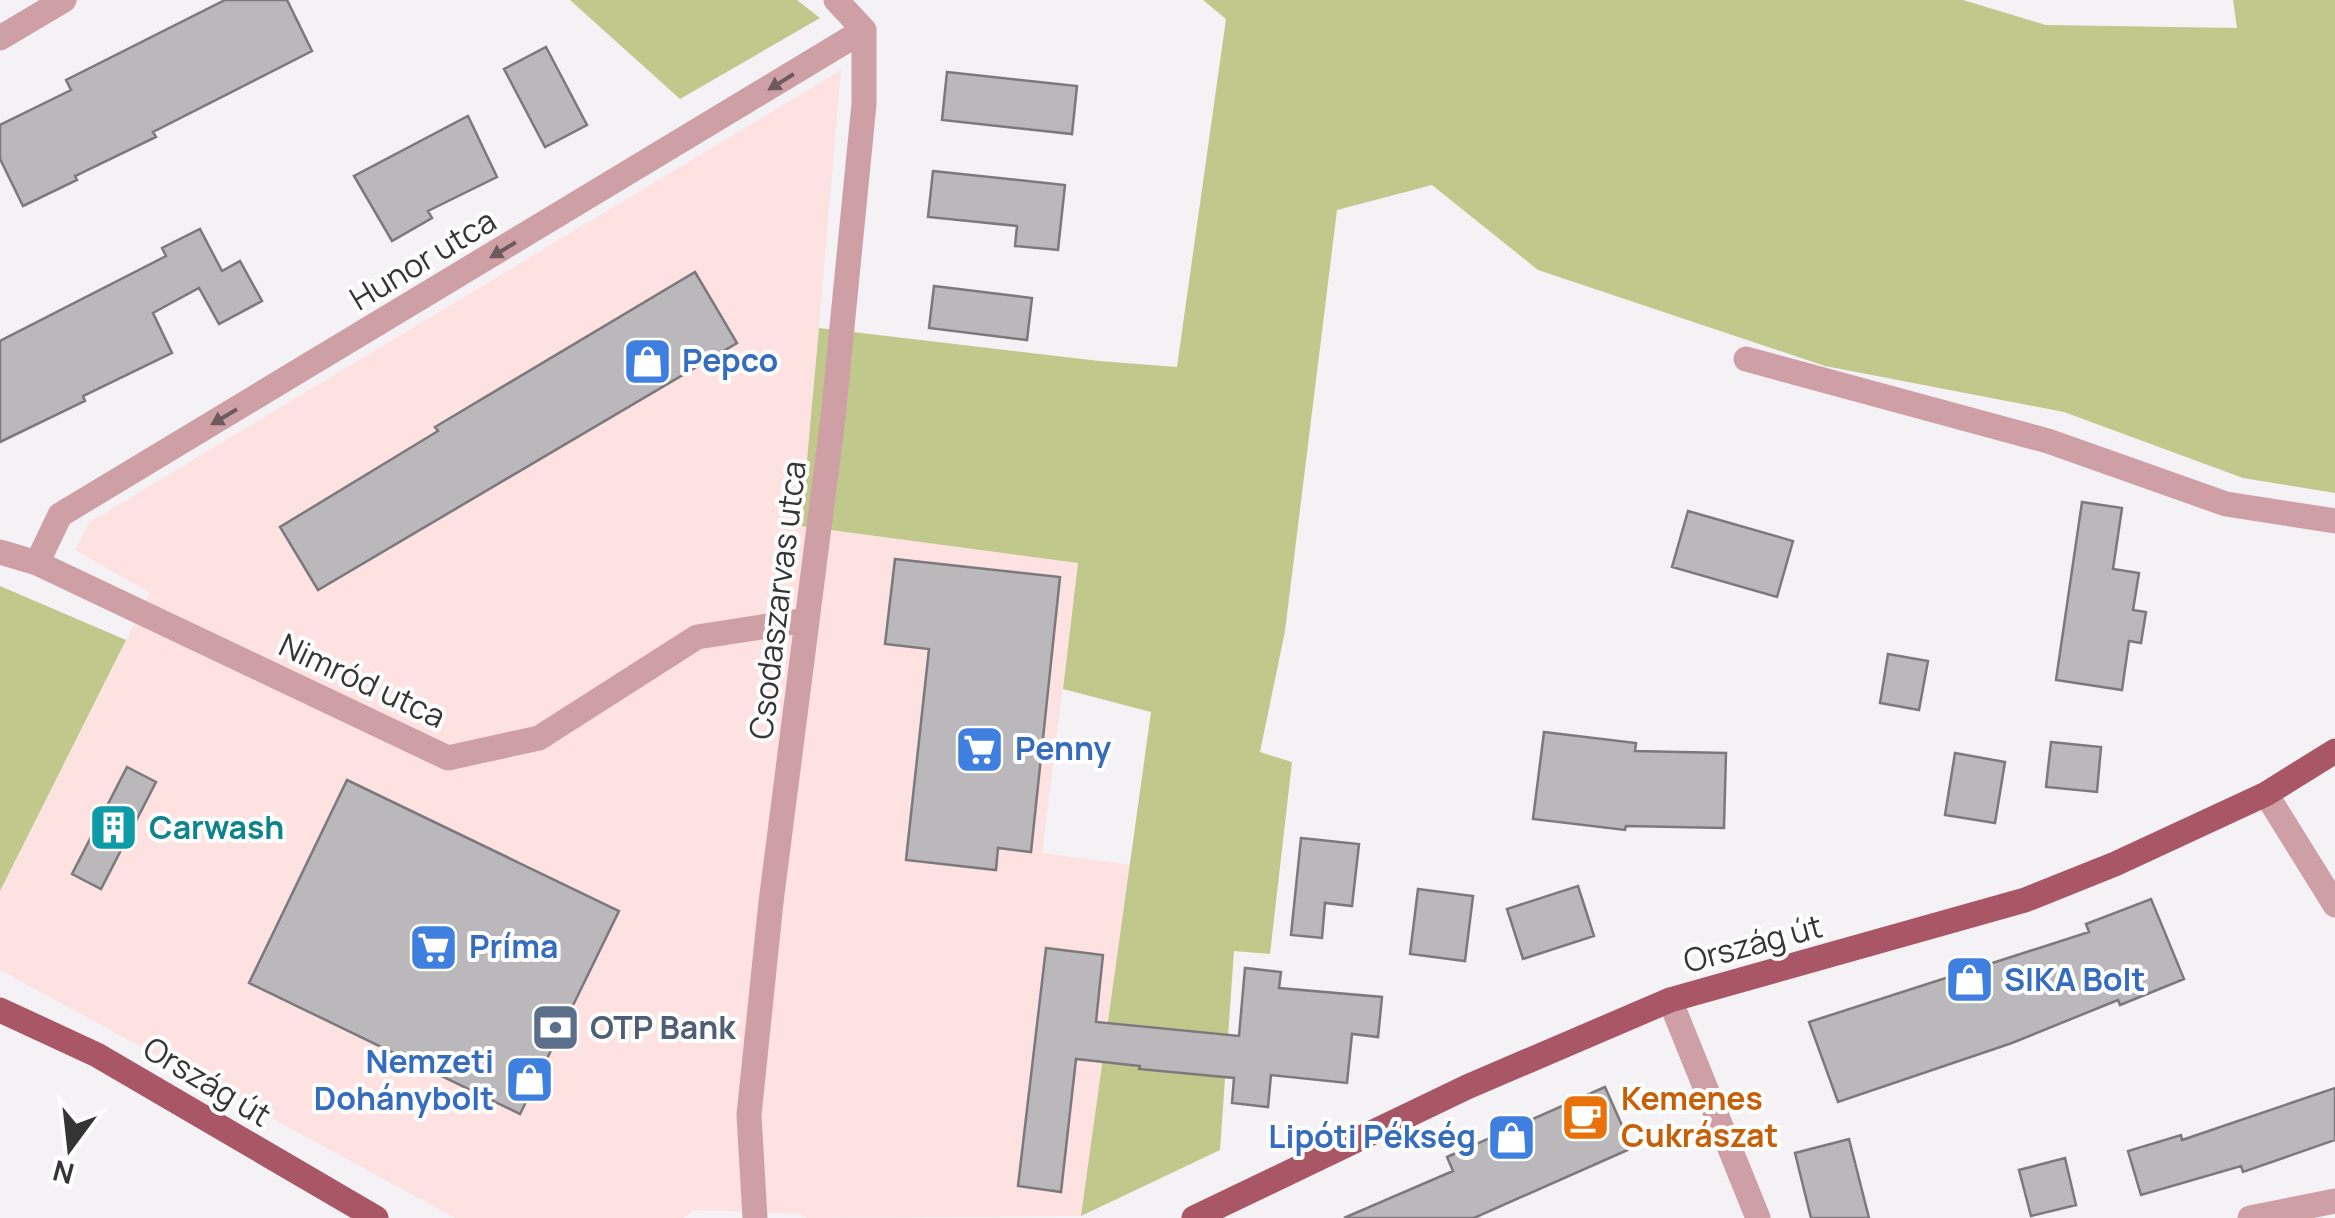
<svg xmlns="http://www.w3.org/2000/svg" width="2335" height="1218" viewBox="0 0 2335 1218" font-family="Manrope,sans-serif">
	<rect width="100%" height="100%" fill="#f4f2f5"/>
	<!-- commercial -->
	<path fill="#fde2e1" d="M841 70 802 526 1078 563 1042 853 1132 865 1081 1216 807 1218 799 1214 694 1210 684 1218H455L0 970V891L150 593 75 550 90 522Z"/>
	<!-- green -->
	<path fill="#c0c88c" d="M570 0H797L820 18 680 99Z
		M1203 0H1963L2046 25 2237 28 2233 0H2335V493L2243 478 2064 412 1825 366 1538 270 1432 185 1337 210 1285 631 1260 752 1292 762 1270 954 1234 951 1220 1150 1081 1216 1151 712 1063 689 1078 563 801 526 819 328 1099 361 1177 367 1226 19Z
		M0 586 126 640 0 891Z"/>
	<!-- building -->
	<path fill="#bab8bb" stroke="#7b797b" stroke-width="2.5" d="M225 0H287L312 51 153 132 156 137 75 176 77 180 23 206 0 159V125L71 90 66 80Z
		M546 47 587 125 545 147 504 69Z
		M947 72 1077 86 1072 134 942 120Z
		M468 116 497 177 428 211 432 218 392 241 354 176Z
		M933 171 1065 185 1058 250 1015 246 1017 226 928 217Z
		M200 229 222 271 240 261 262 301 219 324 199 288 153 313 172 353 83 396 85 401 0 442V341L166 256 162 248Z
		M695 272 737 343 318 590 280 527 438 431 435 427Z
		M934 286 1032 298 1027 340 929 328Z
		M2082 502 2122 508 2113 569 2139 573 2133 610 2146 612 2141 643 2129 641 2122 690 2056 680Z
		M1688 511 1793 541 1777 597 1672 567Z
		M895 559 1060 577 1031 852 998 848 996 870 906 860 929 649 885 644Z
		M1888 654 1928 661 1919 710 1880 703Z
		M1544 732 1636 743 1635 751 1726 753 1724 828 1626 826 1625 830 1533 819Z
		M2051 742 2101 747 2097 792 2046 787Z
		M1955 753 2005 762 1995 823 1945 815Z
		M127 767 156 782 101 889 72 874Z
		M347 780 619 911 520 1114 249 983Z
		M1301 838 1359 844 1352 906 1325 903 1322 938 1291 935Z
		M1578 886 1594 936 1523 959 1507 909Z
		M1418 889 1473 896 1465 961 1410 954Z
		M2151 899 2184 979 2120 1005 2118 1000 2012 1043 1838 1102 1809 1022 2089 932 2086 924Z
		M1046 948 1103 955 1096 1022 1239 1036 1245 968 1281 972 1279 988 1382 997 1378 1037 1352 1034 1347 1083 1271 1075 1268 1107 1232 1103 1234 1078 1139 1069 1140 1066 1076 1059 1061 1192 1018 1186Z
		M1605 1087 1632 1148 1474 1218H1344L1453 1171 1447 1157Z
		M2335 1088V1140L2243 1172 2241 1166 2141 1195 2128 1151 2181 1135 2182 1140Z
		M1849 1139 1869 1218H1811L1795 1153Z
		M2065 1158 2076 1205 2031 1216 2019 1170Z"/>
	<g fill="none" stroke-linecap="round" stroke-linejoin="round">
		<!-- minor -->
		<path stroke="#cf9fa6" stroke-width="25" d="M0 38 64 0
			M1746 359 2048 441 2226 504 2335 521
			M0 552 37 563 448 758 539 738 697 637 807 620
			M37 563 60 515 864 30
			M2266 794 2335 905
			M1670 1000 1758 1218
			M755 1218 749 1115 771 902 833 418 864 104V30L836 0
			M2250 1218 2335 1201"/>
		<!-- major -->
		<path stroke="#a95767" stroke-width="25" d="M0 1010 97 1055 376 1218
			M1194 1218 1467 1087 1670 1000 2025 900 2115 864 2266 794 2335 751"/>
	</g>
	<!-- one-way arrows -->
	<defs><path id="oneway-solid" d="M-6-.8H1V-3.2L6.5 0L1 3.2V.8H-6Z" transform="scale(2.5)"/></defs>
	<g fill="#6c5a5d">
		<use href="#oneway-solid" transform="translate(781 82) rotate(148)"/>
		<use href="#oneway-solid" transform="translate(503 250) rotate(149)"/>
		<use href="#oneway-solid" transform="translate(224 417) rotate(149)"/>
	</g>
	<!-- icons -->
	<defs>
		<symbol id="shop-square" viewBox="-11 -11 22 22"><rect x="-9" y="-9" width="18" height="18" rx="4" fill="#3f7fe0" stroke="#fff"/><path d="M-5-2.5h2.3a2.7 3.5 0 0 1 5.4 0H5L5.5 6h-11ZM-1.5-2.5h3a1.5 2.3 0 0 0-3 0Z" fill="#fff"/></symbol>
		<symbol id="supermarket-square" viewBox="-11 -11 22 22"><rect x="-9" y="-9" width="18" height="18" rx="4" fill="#3f7fe0" stroke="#fff"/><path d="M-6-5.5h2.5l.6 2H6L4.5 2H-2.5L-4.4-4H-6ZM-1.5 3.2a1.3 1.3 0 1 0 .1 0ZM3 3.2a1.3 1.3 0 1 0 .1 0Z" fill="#fff"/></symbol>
		<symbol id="building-square" viewBox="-11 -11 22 22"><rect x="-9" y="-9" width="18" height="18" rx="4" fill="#0f9aa8" stroke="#fff"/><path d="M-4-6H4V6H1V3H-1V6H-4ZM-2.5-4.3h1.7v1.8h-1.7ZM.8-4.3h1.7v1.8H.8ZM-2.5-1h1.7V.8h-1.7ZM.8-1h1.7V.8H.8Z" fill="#fff"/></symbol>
		<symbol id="bank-square" viewBox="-11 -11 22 22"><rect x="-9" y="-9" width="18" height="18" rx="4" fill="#5c6f8a" stroke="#fff"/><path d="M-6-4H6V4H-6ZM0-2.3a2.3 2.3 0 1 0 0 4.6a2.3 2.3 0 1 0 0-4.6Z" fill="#fff"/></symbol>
		<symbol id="cafe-square" viewBox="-11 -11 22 22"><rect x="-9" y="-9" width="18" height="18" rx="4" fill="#e8710a" stroke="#fff"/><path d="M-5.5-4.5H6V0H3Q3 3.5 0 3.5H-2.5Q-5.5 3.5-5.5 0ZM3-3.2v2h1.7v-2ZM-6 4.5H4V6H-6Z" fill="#fff"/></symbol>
	</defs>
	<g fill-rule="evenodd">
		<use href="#shop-square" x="620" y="334" width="55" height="55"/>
		<use href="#supermarket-square" x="952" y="722" width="55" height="55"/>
		<use href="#building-square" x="86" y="800" width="55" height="55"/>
		<use href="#supermarket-square" x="406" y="920" width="55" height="55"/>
		<use href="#shop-square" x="1942" y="952" width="55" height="55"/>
		<use href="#bank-square" x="528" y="1000" width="55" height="55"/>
		<use href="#shop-square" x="502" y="1052" width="55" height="55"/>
		<use href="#cafe-square" x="1558" y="1090" width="55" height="55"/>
		<use href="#shop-square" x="1484" y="1110" width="55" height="55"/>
	</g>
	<g text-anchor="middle" stroke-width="8" stroke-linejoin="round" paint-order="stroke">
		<!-- street labels -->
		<g font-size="32" fill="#363536" stroke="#fff">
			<text transform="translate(423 260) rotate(-31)" y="11">Hunor utca</text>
			<text transform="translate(778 600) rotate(-83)" y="11">Csodaszarvas utca</text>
			<text transform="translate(362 681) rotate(25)" y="11">Nimród utca</text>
			<text transform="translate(1753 944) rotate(-15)" y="11">Ország út</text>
			<text transform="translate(207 1082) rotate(31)" y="11">Ország út</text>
		</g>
		<!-- shop labels -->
		<g font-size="32" font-weight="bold" fill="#366cbe" stroke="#fff" text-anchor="start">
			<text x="682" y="372">Pepco</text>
			<text x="1015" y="760">Penny</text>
			<text x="469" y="958">Príma</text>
			<text x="2004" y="991">SIKA Bolt</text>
			<text x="494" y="1073" text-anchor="end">Nemzeti<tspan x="494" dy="37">Dohánybolt</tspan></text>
			<text x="1476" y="1148" text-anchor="end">Lipóti Pékség</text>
		</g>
		<!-- culture labels -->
		<g font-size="32" font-weight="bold" fill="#0d838f" stroke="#fff" text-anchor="start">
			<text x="149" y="839">Carwash</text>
		</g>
		<!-- service labels -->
		<g font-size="32" font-weight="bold" fill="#4e5e75" stroke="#fff" text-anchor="start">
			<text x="590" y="1039">OTP Bank</text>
		</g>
		<!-- food labels -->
		<g font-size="32" font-weight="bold" fill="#c56008" stroke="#fff" text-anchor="start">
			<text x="1621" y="1110">Kemenes<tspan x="1621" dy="37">Cukrászat</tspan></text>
		</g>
	</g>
	<!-- north arrow -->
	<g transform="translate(70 1148) rotate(195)" stroke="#ffffff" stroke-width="8" paint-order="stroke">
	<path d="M0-8L18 38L0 25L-18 38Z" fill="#363536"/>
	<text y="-15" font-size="28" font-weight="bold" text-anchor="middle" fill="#363536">N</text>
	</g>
</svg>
